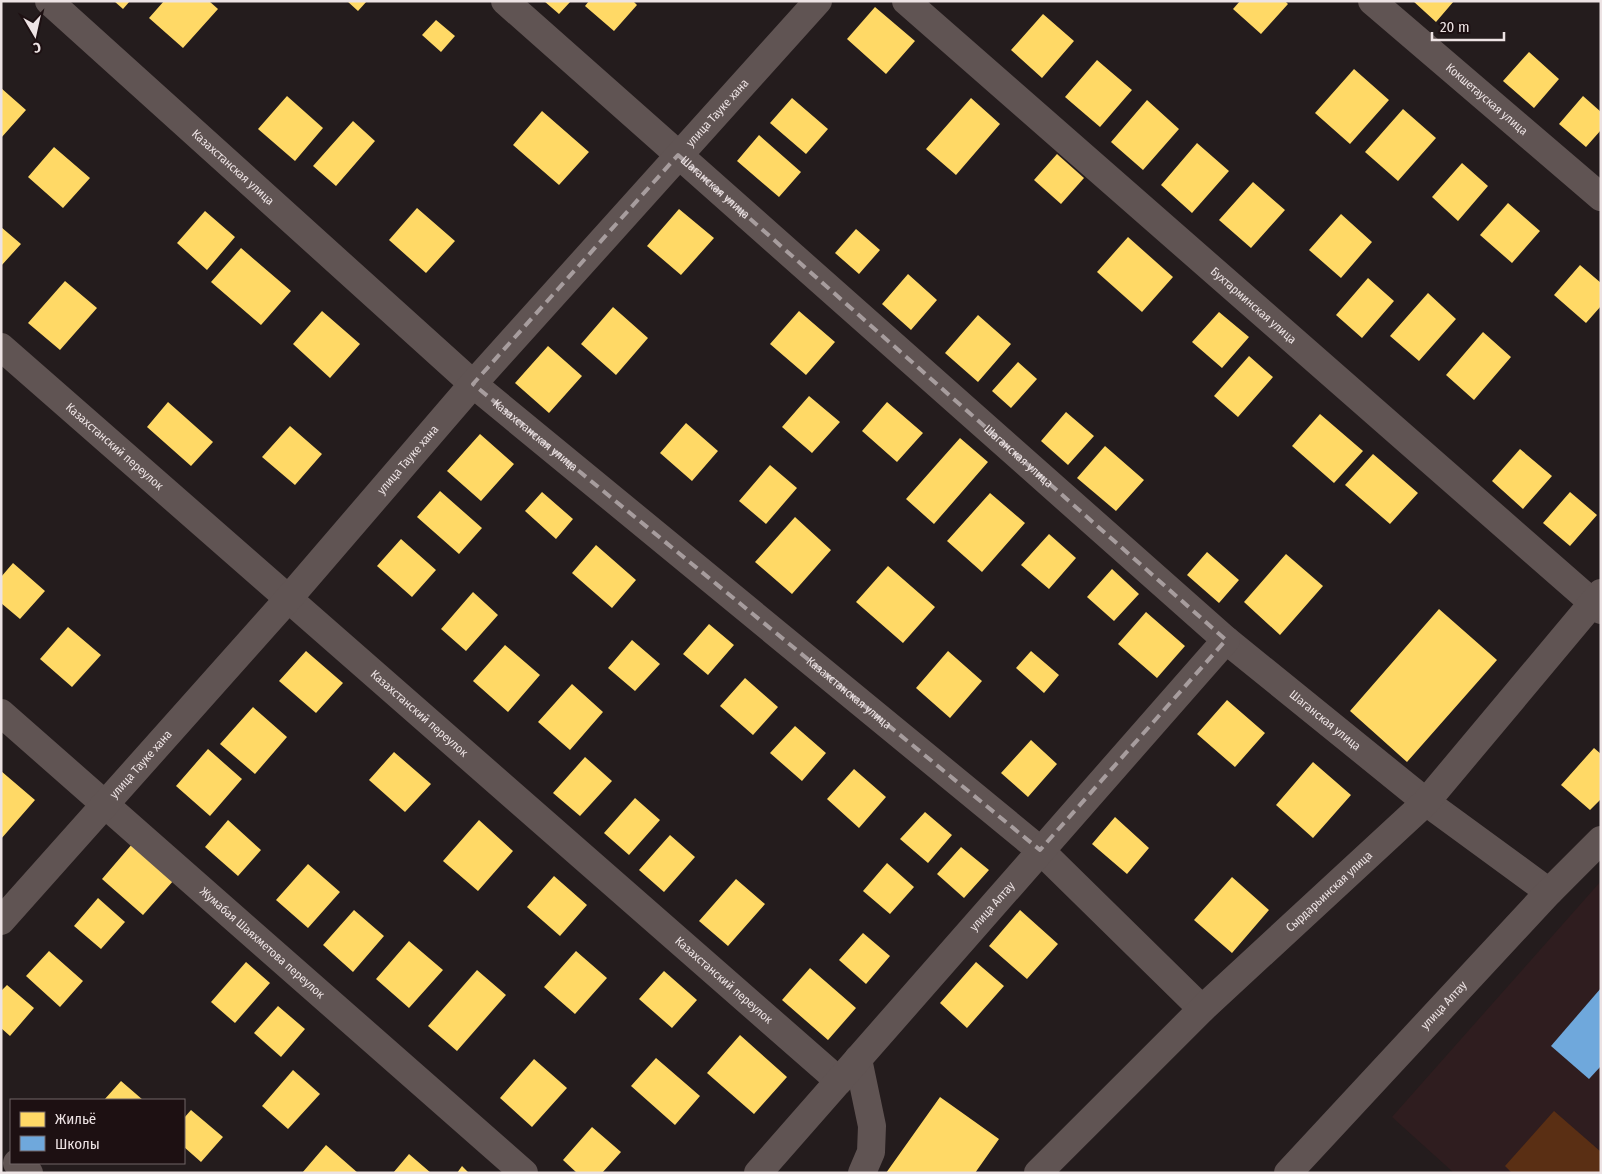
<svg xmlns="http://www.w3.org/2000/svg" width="1602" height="1174" viewBox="0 0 1602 1174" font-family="'Fira Sans Condensed',sans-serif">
	<rect width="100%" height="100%" fill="#241c1d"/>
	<!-- built -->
	<path fill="#2f1d1f" d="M1601 881V1173H1454L1392 1117Z"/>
	<!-- green -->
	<path fill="#5a2f14" d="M1554 1111 1601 1152V1173H1512L1505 1166Z"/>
	<!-- homes -->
	<path fill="#ffd966" d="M114 1H130L123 9Z
		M164 1H209L218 9 183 48 149 18Z
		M347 1H367L358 11Z
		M544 1H571L559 14Z
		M589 1H633L637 5 614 31 585 6Z
		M1240 1H1285L1288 4 1261 34 1233 9Z
		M1413 1H1454L1436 22Z
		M875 7 915 41 886 74 847 39Z
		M1043 14 1074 41 1042 78 1011 50Z
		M436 20 455 36 441 52 422 35Z
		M1529 52 1559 79 1534 108 1503 81Z
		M1097 60 1132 90 1100 127 1065 97Z
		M1354 69 1389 100 1350 144 1315 113Z
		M1 88 26 110 1 138Z
		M287 96 323 128 295 161 258 129Z
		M1583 96 1601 112V130L1586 147 1559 124Z
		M792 98 828 129 806 154 770 123Z
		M971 98 1000 124 956 175 926 149Z
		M1147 100 1179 129 1143 170 1111 142Z
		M1403 109 1436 138 1398 181 1365 152Z
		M542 111 589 152 559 185 513 145Z
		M353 121 375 141 336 186 313 166Z
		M759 135 801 172 779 197 737 161Z
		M1197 143 1229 171 1192 213 1161 185Z
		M54 147 90 178 63 208 28 177Z
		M1057 154 1084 178 1061 204 1034 180Z
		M1462 163 1488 186 1458 221 1432 197Z
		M1253 182 1285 210 1251 248 1219 220Z
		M1508 203 1540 231 1512 263 1480 235Z
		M417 208 455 241 426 273 389 240Z
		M679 209 714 238 681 275 647 246Z
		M205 211 235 237 207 270 177 243Z
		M1341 214 1372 242 1341 278 1309 250Z
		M1 227 21 244 1 266Z
		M856 229 880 250 859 274 835 253Z
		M1128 237 1173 277 1142 312 1097 272Z
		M241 248 291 291 261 325 211 282Z
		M1580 265 1601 283V306L1586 323 1554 295Z
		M908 274 937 300 911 330 882 304Z
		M1368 278 1394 301 1362 338 1336 315Z
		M65 281 97 308 60 350 28 323Z
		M1428 293 1456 319 1419 361 1390 336Z
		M613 307 648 338 616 375 581 344Z
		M322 311 360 344 330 378 293 344Z
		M799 311 835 342 806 375 770 344Z
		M1219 312 1249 337 1222 368 1192 342Z
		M978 315 1011 344 978 382 945 353Z
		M1483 332 1511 357 1474 400 1446 375Z
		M548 346 582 376 549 413 515 383Z
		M1249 356 1273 377 1238 417 1214 396Z
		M1018 362 1037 379 1011 408 992 391Z
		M809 396 840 422 812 453 782 427Z
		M168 402 213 442 191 466 147 427Z
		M887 402 923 433 897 462 862 431Z
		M1066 412 1094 436 1068 465 1041 441Z
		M1320 414 1363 451 1334 483 1292 446Z
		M686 423 718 451 692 481 660 453Z
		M290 426 322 454 295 485 262 457Z
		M480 434 514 464 481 501 447 471Z
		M960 438 988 462 934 524 906 499Z
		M1105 446 1144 480 1116 511 1077 478Z
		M1520 449 1552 476 1523 509 1492 481Z
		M1373 454 1418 493 1390 524 1345 485Z
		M770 465 797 488 766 524 739 501Z
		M440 491 482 528 459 554 417 517Z
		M542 492 573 519 556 539 525 511Z
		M1570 492 1597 515 1570 546 1543 523Z
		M990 493 1025 523 982 572 947 541Z
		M795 517 831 550 792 594 755 562Z
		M1049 534 1076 558 1049 589 1021 565Z
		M401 539 436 570 412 597 377 566Z
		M596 545 636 580 612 608 572 573Z
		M1207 552 1239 580 1219 603 1187 575Z
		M1286 554 1323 586 1280 635 1244 602Z
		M13 563 45 591 20 619 1 603V577Z
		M888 566 935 607 903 643 856 602Z
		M1112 569 1139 594 1114 621 1087 597Z
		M473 592 498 615 466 651 441 629Z
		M1439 609 1497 660 1407 762 1350 711Z
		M1146 612 1185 646 1157 678 1118 644Z
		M709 624 734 645 708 675 683 654Z
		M68 627 101 655 72 687 40 659Z
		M632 640 660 664 635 691 608 668Z
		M505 645 540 675 508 712 473 681Z
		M306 651 343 683 316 713 279 681Z
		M948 651 982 681 950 718 916 688Z
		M1031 651 1059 675 1044 693 1016 668Z
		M745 678 778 707 753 735 720 706Z
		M572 684 603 712 570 750 538 722Z
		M1227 700 1265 733 1235 767 1197 734Z
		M253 707 287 737 255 774 220 744Z
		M795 726 826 753 802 781 770 753Z
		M1031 740 1057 764 1028 797 1001 773Z
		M1594 748 1601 754V799L1590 810 1561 785Z
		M208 749 242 779 210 816 176 786Z
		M394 752 431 784 405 812 369 780Z
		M585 757 612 781 580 816 553 793Z
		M1313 762 1351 795 1313 838 1276 805Z
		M854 769 886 797 859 828 827 799Z
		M1 771 35 800 1 839Z
		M635 798 660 820 629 855 604 833Z
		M925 812 952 835 928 863 900 839Z
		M1115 817 1149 848 1127 874 1092 844Z
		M228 820 261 850 238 876 205 847Z
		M479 820 513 851 478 891 443 861Z
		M670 835 695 857 664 892 639 870Z
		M133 843 174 880 143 915 102 879Z
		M961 847 989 870 964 898 937 874Z
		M887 863 914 887 890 914 863 891Z
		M308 864 340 892 308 928 276 900Z
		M554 876 587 905 560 936 527 907Z
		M1232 877 1269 910 1232 953 1194 920Z
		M736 879 765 904 728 946 699 921Z
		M98 898 125 922 101 949 74 926Z
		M354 910 384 936 353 972 323 945Z
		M1020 910 1058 944 1027 979 989 946Z
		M863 933 890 956 866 984 839 960Z
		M409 941 443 970 409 1008 376 979Z
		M49 951 83 981 60 1007 26 976Z
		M576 951 607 978 575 1014 544 987Z
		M246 962 270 983 235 1023 211 1002Z
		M976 962 1004 986 967 1028 940 1003Z
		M810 968 856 1008 828 1040 782 1000Z
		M477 970 506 995 457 1051 428 1026Z
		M664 971 697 1000 672 1028 639 999Z
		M7 985 34 1008 10 1036 1 1028V991Z
		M278 1006 305 1029 281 1057 254 1033Z
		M740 1035 787 1077 754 1114 707 1073Z
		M656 1058 700 1096 675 1125 631 1086Z
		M534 1059 567 1088 532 1127 500 1098Z
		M293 1070 320 1094 288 1129 262 1106Z
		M121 1081 143 1100H104Z
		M940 1097 999 1139 975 1173H886Z
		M191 1110 223 1137 201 1162 184 1147V1118Z
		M592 1127 621 1152 602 1173H577L563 1160Z
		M326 1145 358 1173H302Z
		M409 1154 431 1173H393Z
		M462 1166 469 1173H457Z"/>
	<!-- schools -->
	<path fill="#6fa8dc" d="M1601 988V1066L1589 1079 1551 1046Z"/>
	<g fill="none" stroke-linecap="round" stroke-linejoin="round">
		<!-- minor -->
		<g stroke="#605453" stroke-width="28">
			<path id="s1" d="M49 1 473 384 1040 850 1202 1009"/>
			<path id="s2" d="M505 1 1226 640 1426 802 1549 892"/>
			<path id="s3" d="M906 1 1601 610"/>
			<path id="s4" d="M1372 1 1601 197"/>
			<path id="s5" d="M1 347 839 1081"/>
			<path id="s6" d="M1 713 524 1173"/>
			<path id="s7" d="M1 921 289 598 473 384 818 1"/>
			<path d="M858 1059 872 1126 871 1152 862 1173"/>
			<path d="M17 1163 29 1173"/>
			<path id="s8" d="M758 1173 1226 640"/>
			<path id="s9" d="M1038 1173 1202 1009 1426 802 1601 593"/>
			<path id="s10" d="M1288 1173 1549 892 1601 840"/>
		</g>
	</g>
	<!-- marked area -->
	<path fill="none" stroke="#a79d9e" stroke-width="4" stroke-dasharray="10 6" stroke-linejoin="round" d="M678 155 1226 640 1040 850 473 384Z"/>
	<g text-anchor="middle" stroke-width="5" stroke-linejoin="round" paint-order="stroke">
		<!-- street labels -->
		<g font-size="12" fill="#ede3e4" stroke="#1d1012">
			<text dy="4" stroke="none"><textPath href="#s4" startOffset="151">Кокшетауская улица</textPath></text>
			<text dy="4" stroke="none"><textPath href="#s7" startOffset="1080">улица Тауке хана</textPath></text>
			<text dy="4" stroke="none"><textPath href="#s1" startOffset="248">Казахстанская улица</textPath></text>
			<text dy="4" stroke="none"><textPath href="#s2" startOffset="281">Шаганская улица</textPath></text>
			<text dy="4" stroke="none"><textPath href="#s3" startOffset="462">Бухтарминская улица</textPath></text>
			<text dy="4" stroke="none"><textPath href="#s1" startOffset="652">Казахстанская улица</textPath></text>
			<text dy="4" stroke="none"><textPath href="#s5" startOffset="151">Казахстанский переулок</textPath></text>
			<text dy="4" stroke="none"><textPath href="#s2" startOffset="686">Шаганская улица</textPath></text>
			<text dy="4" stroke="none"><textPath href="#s7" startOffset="615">улица Тауке хана</textPath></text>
			<text dy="4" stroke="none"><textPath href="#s1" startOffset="1058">Казахстанская улица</textPath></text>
			<text dy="4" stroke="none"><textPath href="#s5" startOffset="556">Казахстанский переулок</textPath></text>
			<text dy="4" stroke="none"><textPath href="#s2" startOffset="1091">Шаганская улица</textPath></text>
			<text dy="4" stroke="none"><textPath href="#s7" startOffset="210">улица Тауке хана</textPath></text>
			<text dy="4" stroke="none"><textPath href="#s9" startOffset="405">Сырдарьинская улица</textPath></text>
			<text dy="4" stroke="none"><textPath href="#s8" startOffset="355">улица Алтау</textPath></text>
			<text dy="4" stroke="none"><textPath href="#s6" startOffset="348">Жумабая Шаяхметова переулок</textPath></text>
			<text dy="4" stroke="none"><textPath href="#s5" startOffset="961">Казахстанский переулок</textPath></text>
			<text dy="4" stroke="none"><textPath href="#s10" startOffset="229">улица Алтау</textPath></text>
		</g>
	</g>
	<!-- border -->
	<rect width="1602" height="1174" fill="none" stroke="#ede3e4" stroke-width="5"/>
	<!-- legend -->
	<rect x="10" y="1099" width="175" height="65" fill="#1d1012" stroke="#706466"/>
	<rect x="20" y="1112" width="25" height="15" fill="#ffd966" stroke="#706466"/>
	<text x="55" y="1124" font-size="15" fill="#ede3e4">Жильё</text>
	<rect x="20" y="1136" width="25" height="15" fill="#6fa8dc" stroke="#706466"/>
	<text x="55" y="1149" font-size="15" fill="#ede3e4">Школы</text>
	<!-- north arrow -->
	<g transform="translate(35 35) rotate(171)" stroke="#1d1012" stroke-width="4" paint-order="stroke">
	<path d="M0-4L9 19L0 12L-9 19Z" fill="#ede3e4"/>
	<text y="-8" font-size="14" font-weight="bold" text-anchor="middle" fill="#ede3e4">С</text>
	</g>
	<!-- scale -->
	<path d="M1432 32v8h72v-8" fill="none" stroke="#ede3e4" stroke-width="2.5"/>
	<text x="1440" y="32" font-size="15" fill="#ede3e4" stroke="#1d1012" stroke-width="4" paint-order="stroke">20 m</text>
</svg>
